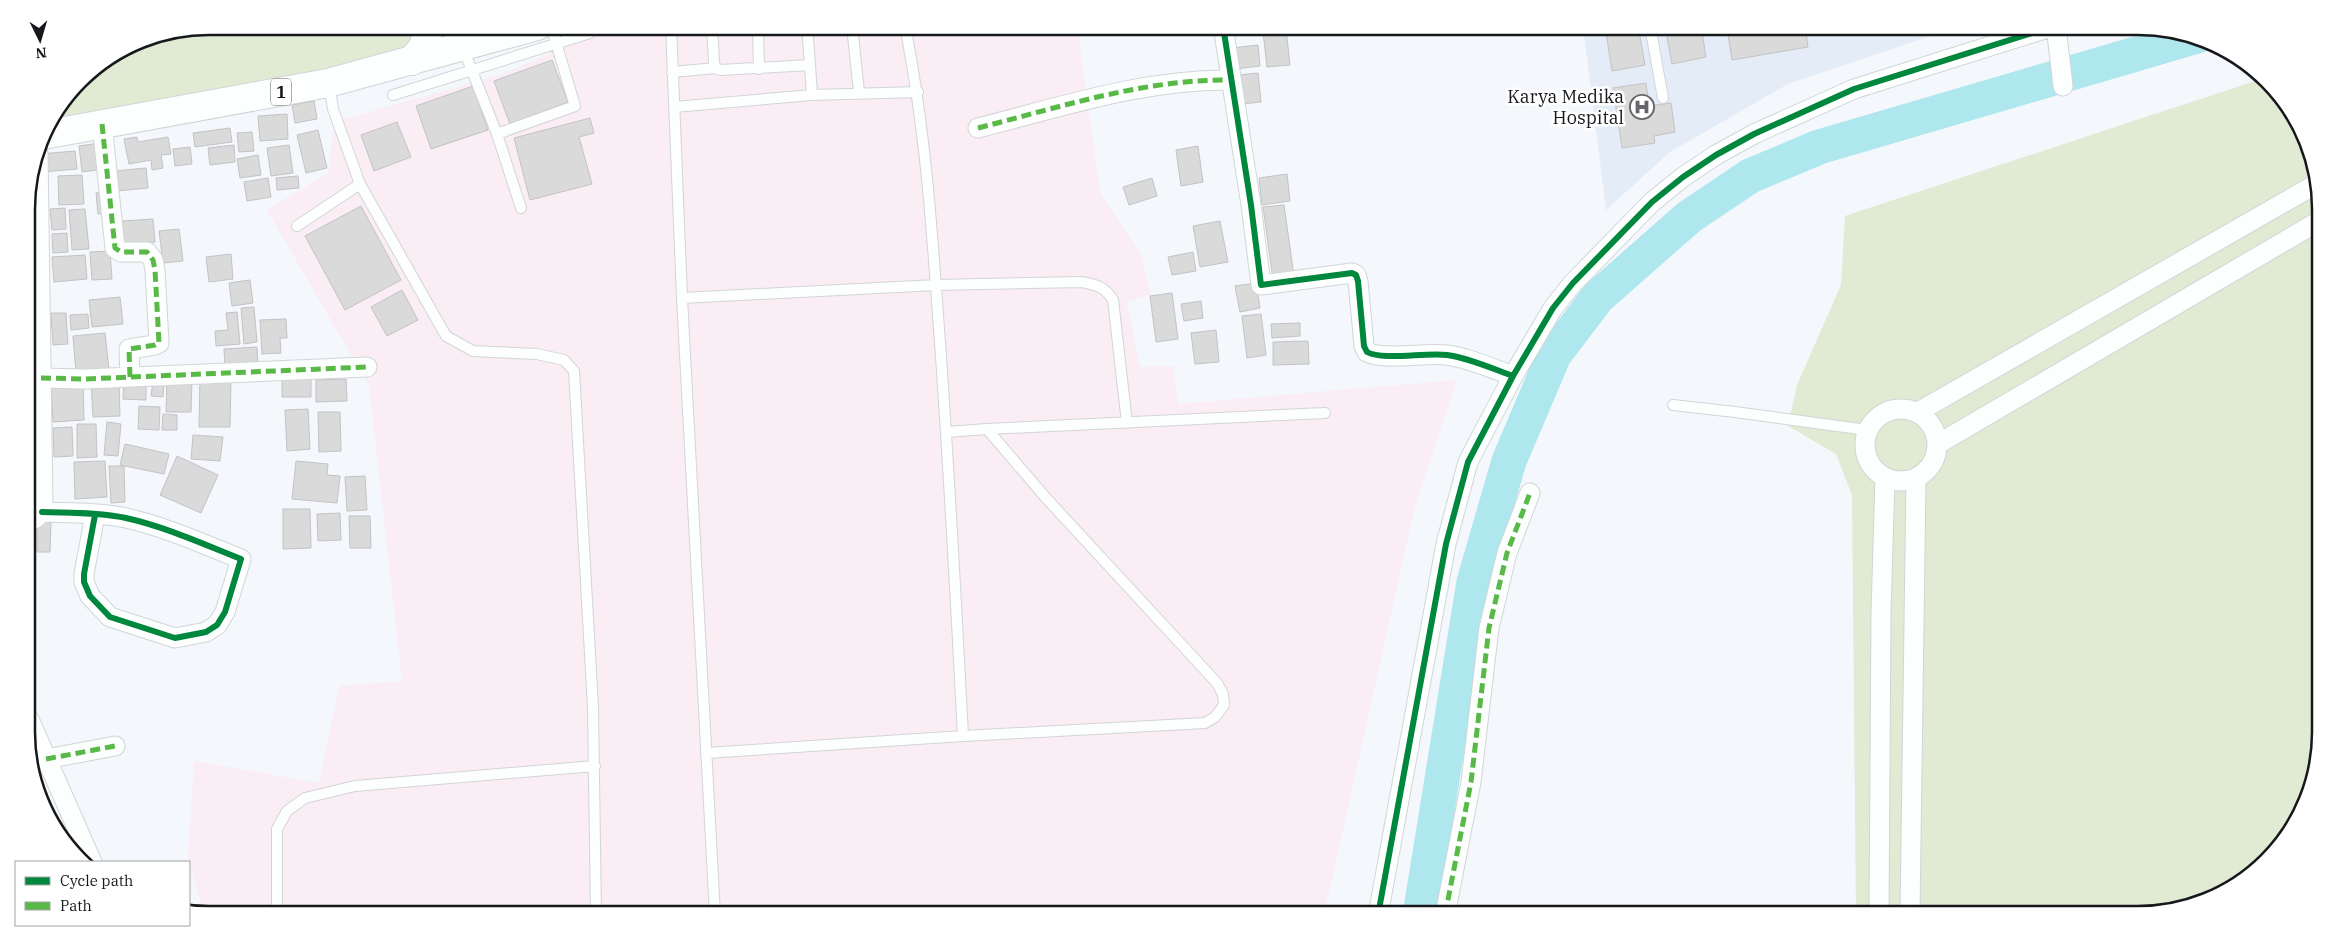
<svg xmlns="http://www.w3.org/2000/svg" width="2347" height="941" viewBox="0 0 2347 941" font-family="'IBM Plex Serif',serif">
	<rect width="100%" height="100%" fill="#f4f7fb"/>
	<!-- built -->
	<path fill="#e4ecf7" d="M1583 26H1950L1951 29 1788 84 1670 152 1606 210Z"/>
	<!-- industrial -->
	<path fill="#faedf3" d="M612 26H1077L1100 193 1140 253 1151 294 1127 302 1140 367 1173 366 1178 404 1457 380 1414 510 1324 915 204 914 188 858 194 761 319 783 339 686 402 681 369 386 267 210 328 173 334 122 503 74Z"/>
	<!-- green -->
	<path fill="#e1ead2" d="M209 26H430L412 61 45 129 88 72 139 40Z
		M2261 79 2276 89 2307 139 2319 185 2321 732 2311 791 2283 843 2249 877 2197 905 2149 914H1856L1852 495 1836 454 1788 426 1797 385 1841 285 1845 216Z"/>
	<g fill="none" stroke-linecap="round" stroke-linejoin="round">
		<!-- river -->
		<path stroke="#afe7ef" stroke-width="35" d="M1420 915 1474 582 1509 461 1554 355 1598 297 1689 217 1750 176 1819 147 2197 36"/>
	</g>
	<!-- building -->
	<path fill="#dbdadb" stroke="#c3c2c4" d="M1605 26H1638L1645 65 1612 71Z
		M1665 26H1701L1706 57 1672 64Z
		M1710 26H1805L1808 47 1732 60 1727 28 1710 30Z
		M1286 29 1290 65 1267 67 1263 32Z
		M1258 45 1260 66 1235 69 1232 48Z
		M552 60 568 102 510 124 494 81Z
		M1258 73 1261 102 1242 104 1239 75Z
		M1646 83 1649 106 1671 103 1675 132 1654 136 1655 143 1622 148 1613 88Z
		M473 86 488 130 431 149 416 106Z
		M314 101 317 119 295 123 292 105Z
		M287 114 288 139 260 141 258 116Z
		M590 118 594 133 579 137 592 184 530 200 514 138Z
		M397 122 411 157 374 171 361 135Z
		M230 128 232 142 195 147 193 133Z
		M318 130 327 168 306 173 297 135Z
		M252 132 254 151 239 152 237 133Z
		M137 137 138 142 168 137 171 154 161 155 163 168 152 170 151 160 129 164 124 139Z
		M100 143 104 169 82 172 79 146Z
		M234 145 235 162 210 165 208 148Z
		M289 145 293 173 271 176 267 148Z
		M1198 146 1203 182 1181 186 1176 150Z
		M190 147 192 164 175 166 173 149Z
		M75 151 77 169 42 172 40 154Z
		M258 155 261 175 240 178 237 159Z
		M146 168 148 188 117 191 115 171Z
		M1287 174 1290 201 1262 205 1259 178Z
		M82 175 84 204 59 205 58 176Z
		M298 176 299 188 277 190 276 178Z
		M268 178 271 197 247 201 244 182Z
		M1152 178 1157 196 1129 205 1123 187Z
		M101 192 109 213 98 214 96 193Z
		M1284 205 1294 276 1273 279 1263 207Z
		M361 206 401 280 345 310 305 236Z
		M65 208 66 229 52 230 50 209Z
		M85 209 89 249 72 250 69 210Z
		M153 219 155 242 123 244 122 221Z
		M1220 221 1228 262 1200 267 1193 226Z
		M179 229 183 261 163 263 159 231Z
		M67 233 68 252 53 253 52 234Z
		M110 251 112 279 92 280 90 252Z
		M1193 252 1196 271 1172 275 1168 257Z
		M231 254 233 279 209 282 206 257Z
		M85 255 87 279 54 282 52 257Z
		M250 280 253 303 232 306 229 283Z
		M1256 283 1260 308 1240 312 1235 286Z
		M402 290 418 320 387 336 371 307Z
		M1172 293 1178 339 1156 342 1150 296Z
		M120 297 123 324 92 327 89 300Z
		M1201 301 1203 318 1184 321 1181 304Z
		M254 307 257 342 244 344 241 308Z
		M237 312 240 344 216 346 215 331 228 330 226 313Z
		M51 313H66L68 344 53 345Z
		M88 314 89 328 71 330 70 315Z
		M1261 314 1266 355 1247 358 1242 316Z
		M286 319 287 338H280L281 353 262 354 260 320Z
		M35 321V346H27V322Z
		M1300 323V336L1272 338 1271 324Z
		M1216 330 1219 362 1195 364 1191 333Z
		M105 333 109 370 76 373 73 336Z
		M1308 341 1309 364 1273 365V342Z
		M257 347 258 367 225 369 224 349Z
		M27 351H34L35 378H28Z
		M282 375 311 376V397H282Z
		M200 376 231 377 230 427H199Z
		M124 379 146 380V400L123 399Z
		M167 379H192L191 412H166Z
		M346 379 347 401 316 402V380Z
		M119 381 120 416 93 417 91 382Z
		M153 382H164L163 397 151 396Z
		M83 383 84 420 53 422 51 385Z
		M139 406 160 407 159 430 138 429Z
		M308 409 310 449 287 451 285 410Z
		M318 412H340L341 451 319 452Z
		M163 414 177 415V430H162Z
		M107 422 121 424 118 456 104 455Z
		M77 424H96L97 457 77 458Z
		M72 427 73 456 54 457 53 428Z
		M193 435 223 437 220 461 191 459Z
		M125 444 169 454 164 474 120 465Z
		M177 456 218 475 201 513 160 495Z
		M105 461 107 497 75 499 74 462Z
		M296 461 328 464 327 475 340 476 337 503 292 499Z
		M109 466H124L125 502 111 503Z
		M365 476 367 510 347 511 345 477Z
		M283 509H310L311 548 283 549Z
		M340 513 341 540 318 541 317 514Z
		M349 516H370L371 548H350Z
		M37 522H51L50 552H37Z"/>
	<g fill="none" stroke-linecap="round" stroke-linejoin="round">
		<defs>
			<path id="service" d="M671 26 682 298 715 915
				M712 26 714 63 716 68
				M758 26 759 69
				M807 26 810 65
				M852 26 859 92
				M1650 26 1663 98
				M463 48 497 134
				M672 72 716 68 720 70 810 65 812 95 918 92
				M329 84 333 109 360 184 446 336 473 351 537 354 564 360 574 371 593 707 596 915
				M393 95 590 33 587 26
				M674 107 812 95
				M521 208 497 134 575 106 551 26
				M297 226 360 184
				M682 298 936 285 1082 282C1097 285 1105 287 1113 300L1127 423
				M1673 405 1735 412 1867 430
				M987 429 1325 413
				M947 432 987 429 1046 498 1217 683 1223 694 1224 705 1215 717 1205 723 963 736
				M706 753 963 736C956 601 949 465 939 329 932 228 925 127 905 26
				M277 915V829L287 811 305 798 355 786 595 766"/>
			<path id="minor" d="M1223 26 1251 205 1261 285 1352 273 1356 275 1358 281 1364 346 1367 352C1383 361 1426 352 1447 355 1469 358 1491 368 1513 376
				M2056 26 2063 86
				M102 124 115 248 121 252H147L153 260 155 270 159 343 155 345 129 349 130 377
				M978 128C1061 107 1144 79 1231 80
				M41 378 85 379 367 367
				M1865 445a36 36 0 1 1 72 0a36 36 0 1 1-72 0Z
				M1918 412 2318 183
				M1938 444 2319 221
				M42 512C69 513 99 512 126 518 166 527 203 544 241 559L225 612 217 625 206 632 175 638 110 617 90 596 84 582V574L95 515
				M28 522C38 518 41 515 43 504L38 153
				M29 719 92 862
				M46 759 115 746
				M1879 914 1881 613 1885 478
				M1910 914 1916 479
				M1378 915 1446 544 1468 462 1513 376 1553 308 1573 283 1652 202 1683 177 1716 155 1754 134 1854 89 2054 26
				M1445 915 1471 782 1489 628 1507 553 1530 493"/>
			<path id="trunk" d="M412 61 423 47 430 26
				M43 135 328 83 537 26"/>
		</defs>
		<!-- service casing -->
		<use href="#service" stroke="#d2d5d8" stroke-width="12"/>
		<!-- minor casing -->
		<use href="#minor" stroke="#d2d5d8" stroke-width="21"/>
		<!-- trunk casing -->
		<use href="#trunk" stroke="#d2d5d8" stroke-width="30"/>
		<!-- service -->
		<use href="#service" stroke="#fdfefe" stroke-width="10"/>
		<!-- minor -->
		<use href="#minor" stroke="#fdfefe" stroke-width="19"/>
		<!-- trunk -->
		<use href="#trunk" stroke="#fdfefe" stroke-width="28"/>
		<!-- quiet -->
		<path stroke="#58b947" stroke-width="5" stroke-dasharray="10 5" stroke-linecap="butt" d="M102 124 115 248 121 252H147L153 260 155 270 159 343 155 345 129 349 130 377
			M978 128C1061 107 1144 79 1231 80
			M41 378 85 379 367 367
			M46 759 115 746
			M1445 915 1471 782 1489 628 1507 553 1530 493"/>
		<defs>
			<path id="cycleway" d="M1223 26 1251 205 1261 285 1352 273 1356 275 1358 281 1364 346 1367 352C1383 361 1426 352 1447 355 1469 358 1491 368 1513 376
				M42 512C69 513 99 512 126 518 166 527 203 544 241 559L225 612 217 625 206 632 175 638 110 617 90 596 84 582V574L95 515
				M1378 915 1446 544 1468 462 1513 376 1553 308 1573 283 1652 202 1683 177 1716 155 1754 134 1854 89 2054 26"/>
		</defs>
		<!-- cycleway casing -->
		<use href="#cycleway" stroke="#fff" stroke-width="9"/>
		<!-- cycleway -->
		<use href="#cycleway" stroke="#00873e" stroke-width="6"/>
	</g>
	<!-- icons -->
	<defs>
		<symbol id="hospital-ring" viewBox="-11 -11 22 22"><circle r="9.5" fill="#fff" stroke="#646669" stroke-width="1.5"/><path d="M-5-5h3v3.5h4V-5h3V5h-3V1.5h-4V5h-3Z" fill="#646669"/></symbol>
	</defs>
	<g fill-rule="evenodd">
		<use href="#hospital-ring" x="1628" y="93" width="28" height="28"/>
	</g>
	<g text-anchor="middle" stroke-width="5" stroke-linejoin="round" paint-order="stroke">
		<!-- shield labels -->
		<rect fill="#fff" stroke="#5c5d5f" stroke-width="1" x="271" y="78.5" width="20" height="27" rx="4"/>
		<g font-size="16" font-weight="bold" fill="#16181b">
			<text x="281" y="98">1</text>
		</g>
		<!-- poi labels -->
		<g font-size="18" fill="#16181b" stroke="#fff" text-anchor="end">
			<text x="1624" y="103">Karya Medika<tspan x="1624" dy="21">Hospital</tspan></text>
		</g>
	</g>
	<!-- crop -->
	<path d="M0 0H2347V941H0ZM209 35H2138A174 174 0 0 1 2312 209V732A174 174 0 0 1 2138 906H209A174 174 0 0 1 35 732V209A174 174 0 0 1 209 35Z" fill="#fff" fill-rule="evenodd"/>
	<path fill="none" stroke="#16181b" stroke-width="2.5" d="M209 35H2138A174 174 0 0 1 2312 209V732A174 174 0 0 1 2138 906H209A174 174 0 0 1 35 732V209A174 174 0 0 1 209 35Z"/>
	<!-- legend -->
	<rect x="15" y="861" width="175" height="65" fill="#ffffff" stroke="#a2a3a4"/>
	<rect x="25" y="877" width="25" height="8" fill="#00873e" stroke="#a2a3a4"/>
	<text x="60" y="886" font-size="15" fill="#16181b">Cycle path</text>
	<rect x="25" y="902" width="25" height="8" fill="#58b947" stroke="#a2a3a4"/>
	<text x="60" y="911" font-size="15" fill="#16181b">Path</text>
	<!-- north arrow -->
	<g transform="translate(40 40) rotate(175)" stroke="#ffffff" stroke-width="4" paint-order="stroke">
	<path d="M0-4L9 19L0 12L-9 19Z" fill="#16181b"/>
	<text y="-8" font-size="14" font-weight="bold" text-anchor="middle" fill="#16181b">N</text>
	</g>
</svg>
